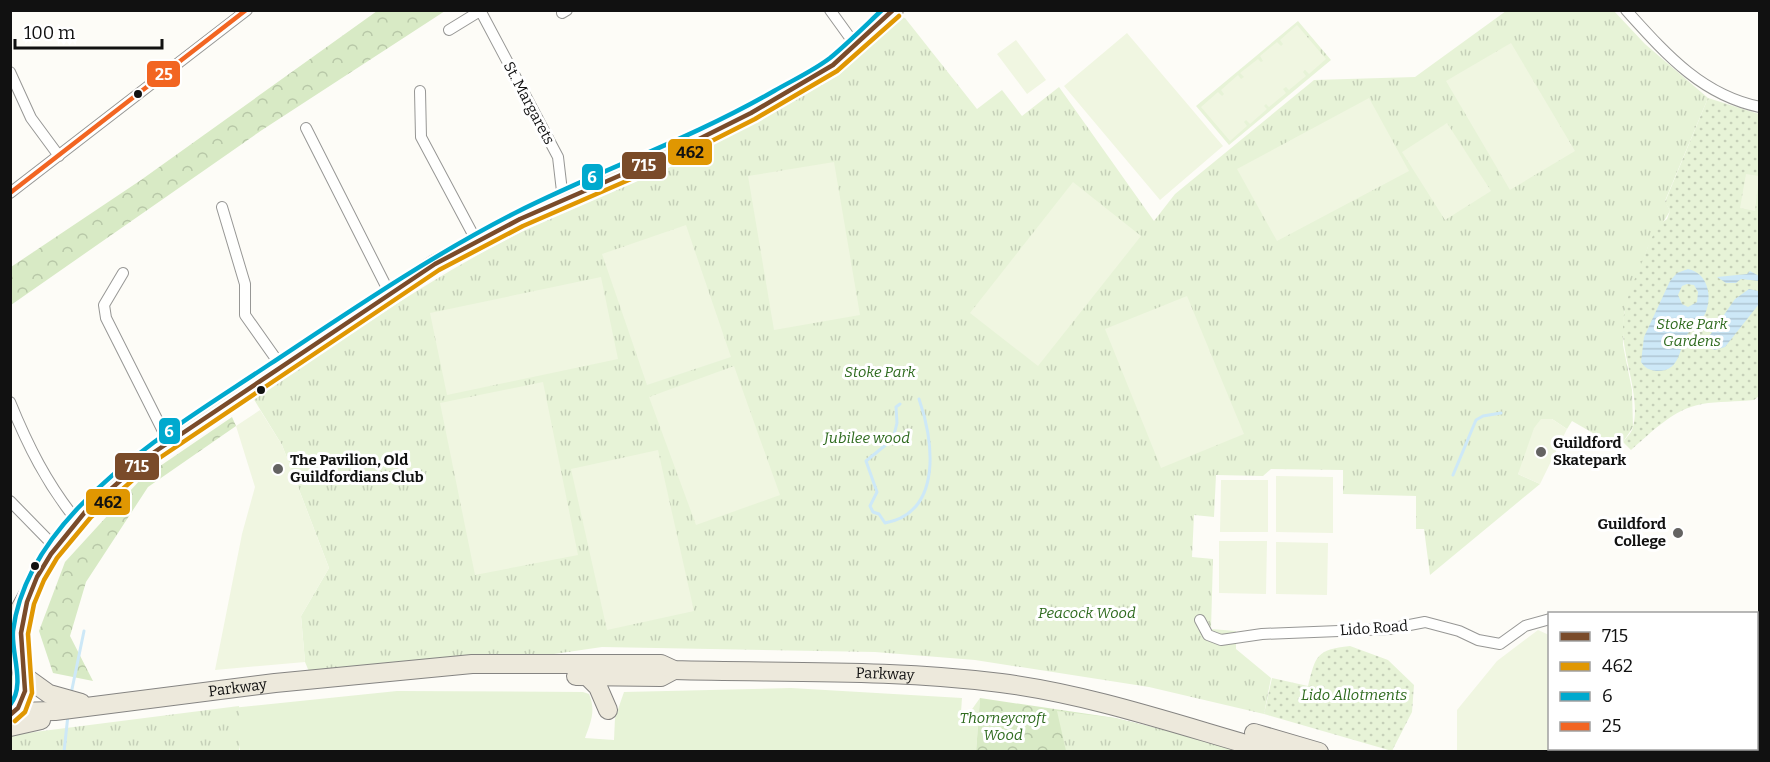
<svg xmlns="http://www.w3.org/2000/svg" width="1770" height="762" viewBox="0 0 1770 762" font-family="Bitter,serif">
	<defs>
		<pattern id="forest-crowns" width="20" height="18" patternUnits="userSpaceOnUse" patternTransform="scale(1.5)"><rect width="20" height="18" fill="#d8eac5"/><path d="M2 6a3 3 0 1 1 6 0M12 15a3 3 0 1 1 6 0" fill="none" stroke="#b8c8a8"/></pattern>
		<pattern id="park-tufts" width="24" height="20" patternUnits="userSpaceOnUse" patternTransform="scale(1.5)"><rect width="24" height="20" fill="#e7f3d7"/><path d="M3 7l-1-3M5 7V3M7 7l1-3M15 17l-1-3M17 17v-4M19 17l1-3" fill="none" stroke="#c5cfb8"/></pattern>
		<pattern id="garden-dots" width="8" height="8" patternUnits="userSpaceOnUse" patternTransform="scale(1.5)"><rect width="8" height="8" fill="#e7f3d7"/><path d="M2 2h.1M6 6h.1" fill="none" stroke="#c5cfb8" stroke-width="1.8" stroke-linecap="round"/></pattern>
		<pattern id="water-rules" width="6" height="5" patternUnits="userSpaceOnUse" patternTransform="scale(1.5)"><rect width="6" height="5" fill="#cde8f7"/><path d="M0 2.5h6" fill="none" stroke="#afc6d3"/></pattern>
	</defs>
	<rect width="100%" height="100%" fill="#fdfcf7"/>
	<!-- grass -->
	<path fill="#e7f3d7" d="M10 669C23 682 23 698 10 711Z
		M791 688 962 698 961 712H970L980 698 976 752 240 751 232 708 397 691 583 692 589 694C596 710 591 722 585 738L614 740 615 718 624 692Z"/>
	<!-- forest -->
	<path fill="url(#forest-crowns)" d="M377 11H445L262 130 11 305V267L141 180Z
		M232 417 236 426 148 487 86 582 70 636 93 681 53 673 39 631 65 562 141 479Z
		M980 698 1115 718 1247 751 976 752Z"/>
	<!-- park -->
	<path fill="url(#park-tufts)" d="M1506 11H1614L1645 44 1708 98 1665 201 1670 211 1648 247 1624 313 1623 345 1632 390 1633 427 1619 448 1572 421 1567 429 1552 419 1518 474 1540 484 1430 575 1424 529H1416V496L1343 494V470L1271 469 1263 476 1216 475 1214 517 1194 515 1192 557 1213 559 1211 629 1236 631V649L1271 678 1264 714 1149 687 975 660 875 652 602 647 513 660 310 674 305 662 301 616 329 568 282 445 253 398C341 341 426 280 519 233 653 166 791 125 900 17L905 18 977 109 1002 90 1022 116 1059 87 1154 221 1175 194 1314 80 1415 77Z
		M1298 21 1331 60 1229 145 1196 106Z
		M239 706V751L11 752V735Z
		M1057 711 1115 718 1247 751H1066Z"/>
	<!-- garden -->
	<path fill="url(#garden-dots)" d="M1708 98 1759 114V396L1754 400C1737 402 1718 401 1702 404 1673 409 1652 432 1631 450L1623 442C1626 438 1632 432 1633 427 1641 397 1622 357 1623 327 1623 302 1635 279 1644 257 1649 244 1655 226 1667 219L1670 211 1665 202Z
		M1350 646 1388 660 1414 685 1412 712 1392 751 1264 714 1272 678 1308 686C1316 655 1316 650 1350 646Z"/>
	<!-- pitch -->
	<path fill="#f0f6e1" d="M1297 25 1326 59 1309 74 1305 70 1303 72 1306 76 1289 90 1286 87 1283 89 1286 93 1269 107 1266 104 1264 106 1267 109 1250 124 1246 120 1244 122 1247 126 1230 141 1201 107 1218 92 1222 96 1224 94 1221 90 1238 75 1241 79 1244 77 1240 73 1258 59 1261 62 1263 61 1260 56 1277 42 1281 46 1283 44 1280 40Z
		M1127 33 1223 146 1160 200 1064 86Z
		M1016 40 1046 80 1027 94 997 54Z
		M1511 43 1575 151 1510 190 1446 81Z
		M1369 98 1409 171 1277 241 1237 169Z
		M1447 123 1491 191 1445 220 1402 152Z
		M834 162 860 315 774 330 748 176Z
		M1746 174 1759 176 1755 211 1740 208Z
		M1073 182 1141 236 1038 366 970 313Z
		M686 225 731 357 647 385 602 254Z
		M601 277 618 359 447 395 430 313Z
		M1187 296 1244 434 1161 468 1105 329Z
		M734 366 780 495 696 525 649 397Z
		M543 382 578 555 475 575 440 403Z
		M260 410 282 445 329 568 301 616 305 662 215 670 242 534 255 487 236 426Z
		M1541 419H1552L1567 429 1540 484 1518 474 1534 428Z
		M658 450 694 611 607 630 571 469Z
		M1276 476 1333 477V533L1276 532Z
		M1221 480H1268V532H1220Z
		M1219 541H1267L1266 594 1219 593Z
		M1276 542 1328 543 1327 595 1276 594Z
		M1538 630 1549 635 1550 748 1730 749 1728 752H1457V710L1497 661Z"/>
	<!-- water -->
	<path fill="url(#water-rules)" fill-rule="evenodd" d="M1688 269C1708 273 1713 297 1705 314 1701 321 1694 325 1689 332 1678 347 1682 372 1656 371 1649 370 1645 368 1641 362L1644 337 1670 281 1677 273ZM1687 284 1694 285 1698 292 1697 302 1688 307 1682 304 1678 295 1682 286Z
		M1750 271 1759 276V281L1741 279 1736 283H1726L1717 277 1747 274Z
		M1749 289 1758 291 1759 304 1725 347 1714 350 1708 341 1710 335 1735 299Z"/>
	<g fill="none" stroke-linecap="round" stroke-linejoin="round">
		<!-- stream -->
		<path stroke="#cde8f7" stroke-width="3" d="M900 404 896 407 897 423 893 439 866 461 877 492 870 506 873 512 879 514 885 523C944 512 933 438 919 399
			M1453 475 1476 420 1483 416 1501 413
			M71 694 84 631
			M64 752 68 715"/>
		<defs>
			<path id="street" d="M480 10 558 157 563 200
				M830 10 856 46
				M1626 10C1665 53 1701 95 1760 107
				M562 13 567 10
				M449 30 480 11
				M10 72 31 118 59 156
				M420 91 421 137 477 242
				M306 128 390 294
				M10 193 247 10
				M222 207 245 284V315L281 366
				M123 273 104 305 106 318 168 441
				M10 402C28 446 47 484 77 521
				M10 501 55 547
				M1200 620 1208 635 1221 640 1262 634 1389 629 1425 622 1459 631 1478 640 1500 644 1525 626 1550 619
				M1756 693H1760"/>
			<g id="primary">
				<path d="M10 625C27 601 37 573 54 549 83 506 128 473 168 441L435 264 520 219 667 155 751 113 833 65 894 10"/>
				<path d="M22 672 20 643 25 609"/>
				<path d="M24 676 49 694 81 703"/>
				<path d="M576 676 661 677 674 670"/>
				<path d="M587 676 598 687 608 710"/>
				<path id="s1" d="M15 712 55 711 275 683 472 664H661L674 670C783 673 893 669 1001 683 1094 695 1184 727 1274 752"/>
				<path d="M10 727 41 720"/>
				<path d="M1254 733 1319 752"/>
			</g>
		</defs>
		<!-- street casing -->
		<use href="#street" stroke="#979795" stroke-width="12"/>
		<!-- primary casing -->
		<use href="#primary" stroke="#858482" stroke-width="20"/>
		<!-- street -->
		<use href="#street" stroke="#fffffe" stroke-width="10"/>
		<!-- primary -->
		<use href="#primary" stroke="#ede9dc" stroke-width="18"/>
		<defs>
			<path id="bus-1" d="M10 715 18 708 25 691 21 633 27 602 37 577 51 554 85 512 147 457 435 264 520 219 667 155 751 113 833 65 893 10"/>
			<path id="bus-2" d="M15 721 25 712 32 693 28 634 34 604 44 580 57 558 91 517 152 463 439 270 523 226 670 162 755 119 837 71 899 16"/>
			<path id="bus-3" d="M10 705C26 685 11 654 13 631 19 583 46 542 78 508 133 450 204 408 270 364 350 311 429 257 515 213 600 170 691 139 774 91 793 80 813 71 830 58 848 43 865 26 882 10"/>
			<path id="bus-4" d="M10 193 246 10"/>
		</defs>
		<!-- bus-1 casing -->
		<use href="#bus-1" stroke="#fff" stroke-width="9"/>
		<!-- bus-2 casing -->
		<use href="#bus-2" stroke="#fff" stroke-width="9"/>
		<!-- bus-3 casing -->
		<use href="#bus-3" stroke="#fff" stroke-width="9"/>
		<!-- bus-4 casing -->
		<use href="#bus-4" stroke="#fff" stroke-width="9"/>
		<!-- bus-1 -->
		<use href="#bus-1" stroke="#7a4b2a" stroke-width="4.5"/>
		<!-- bus-2 -->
		<use href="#bus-2" stroke="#e09702" stroke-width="4.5"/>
		<!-- bus-3 -->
		<use href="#bus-3" stroke="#00a9ce" stroke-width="4.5"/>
		<!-- bus-4 -->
		<use href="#bus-4" stroke="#f26522" stroke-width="4.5"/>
	</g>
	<!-- markers -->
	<g fill="#111" stroke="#fff" stroke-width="2">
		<circle cx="138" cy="94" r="5"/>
		<circle cx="261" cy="390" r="5"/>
		<circle cx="35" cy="566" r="5"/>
	</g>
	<g fill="#646362" stroke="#fff" stroke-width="2">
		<circle cx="1541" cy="452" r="6"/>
		<circle cx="278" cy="469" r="6"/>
		<circle cx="1678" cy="533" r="6"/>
	</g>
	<g text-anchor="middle" stroke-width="6" stroke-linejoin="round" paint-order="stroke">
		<!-- street labels -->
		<g font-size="15" fill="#111" stroke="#fff">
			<text transform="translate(529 103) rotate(62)" y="5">St. Margarets</text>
			<text transform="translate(1374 628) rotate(-4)" y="5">Lido Road</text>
			<text dy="5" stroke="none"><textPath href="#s1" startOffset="874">Parkway</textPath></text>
			<text dy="5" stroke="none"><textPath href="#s1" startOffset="224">Parkway</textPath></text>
		</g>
		<!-- park labels -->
		<g font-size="15" font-style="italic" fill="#2f6b1f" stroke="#fff">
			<text x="1692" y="329">Stoke Park<tspan x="1692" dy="17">Gardens</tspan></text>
			<text x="880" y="377">Stoke Park</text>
			<text x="867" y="443">Jubilee wood</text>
			<text x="1087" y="618">Peacock Wood</text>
			<text x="1354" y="700">Lido Allotments</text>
			<text x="1003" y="723">Thorneycroft<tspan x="1003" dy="17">Wood</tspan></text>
		</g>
		<!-- poi labels -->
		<g font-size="15" font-weight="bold" fill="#111" stroke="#fff" text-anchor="start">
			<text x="1553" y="448">Guildford<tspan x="1553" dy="17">Skatepark</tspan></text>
			<text x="290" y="465">The Pavilion, Old<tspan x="290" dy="17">Guildfordians Club</tspan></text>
			<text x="1666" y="529" text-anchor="end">Guildford<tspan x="1666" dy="17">College</tspan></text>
		</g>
	</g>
	<g stroke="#fff" stroke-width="2">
		<rect x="146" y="60" width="35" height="28" rx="6" fill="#f26522"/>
		<rect x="667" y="138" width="46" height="28" rx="6" fill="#e09702"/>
		<rect x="621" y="151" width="46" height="29" rx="6" fill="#7a4b2a"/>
		<rect x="581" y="163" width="23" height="28" rx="6" fill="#00a9ce"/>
		<rect x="158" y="417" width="23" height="28" rx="6" fill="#00a9ce"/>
		<rect x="114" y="452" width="46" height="29" rx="6" fill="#7a4b2a"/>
		<rect x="85" y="488" width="46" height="28" rx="6" fill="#e09702"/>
	</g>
	<g font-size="16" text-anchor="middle" font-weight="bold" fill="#fff">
		<text x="164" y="80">25</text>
		<text x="644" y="171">715</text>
		<text x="592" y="183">6</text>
		<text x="169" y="437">6</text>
		<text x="137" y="472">715</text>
	</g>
	<g font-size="16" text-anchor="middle" font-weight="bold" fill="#111">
		<text x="690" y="158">462</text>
		<text x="108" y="508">462</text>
	</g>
	<!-- border -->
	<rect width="1770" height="762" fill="none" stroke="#111111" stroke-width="24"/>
	<!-- legend -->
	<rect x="1548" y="612" width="210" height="138" fill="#ffffff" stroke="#a0a0a0" stroke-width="1.5"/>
	<rect x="1560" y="632" width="30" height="9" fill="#7a4b2a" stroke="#a0a0a0" stroke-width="1.5"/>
	<text x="1602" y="642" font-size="18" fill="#111111">715</text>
	<rect x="1560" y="662" width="30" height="9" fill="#e09702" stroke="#a0a0a0" stroke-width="1.5"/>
	<text x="1602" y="672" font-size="18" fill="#111111">462</text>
	<rect x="1560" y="692" width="30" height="9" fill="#00a9ce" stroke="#a0a0a0" stroke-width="1.5"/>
	<text x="1602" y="702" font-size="18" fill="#111111">6</text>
	<rect x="1560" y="722" width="30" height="9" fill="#f26522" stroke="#a0a0a0" stroke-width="1.5"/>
	<text x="1602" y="732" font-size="18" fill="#111111">25</text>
	<!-- scale -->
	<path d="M15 39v9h147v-9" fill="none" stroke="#111111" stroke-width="3"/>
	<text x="24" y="39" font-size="18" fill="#111111" stroke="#ffffff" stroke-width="4.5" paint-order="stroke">100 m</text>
</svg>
